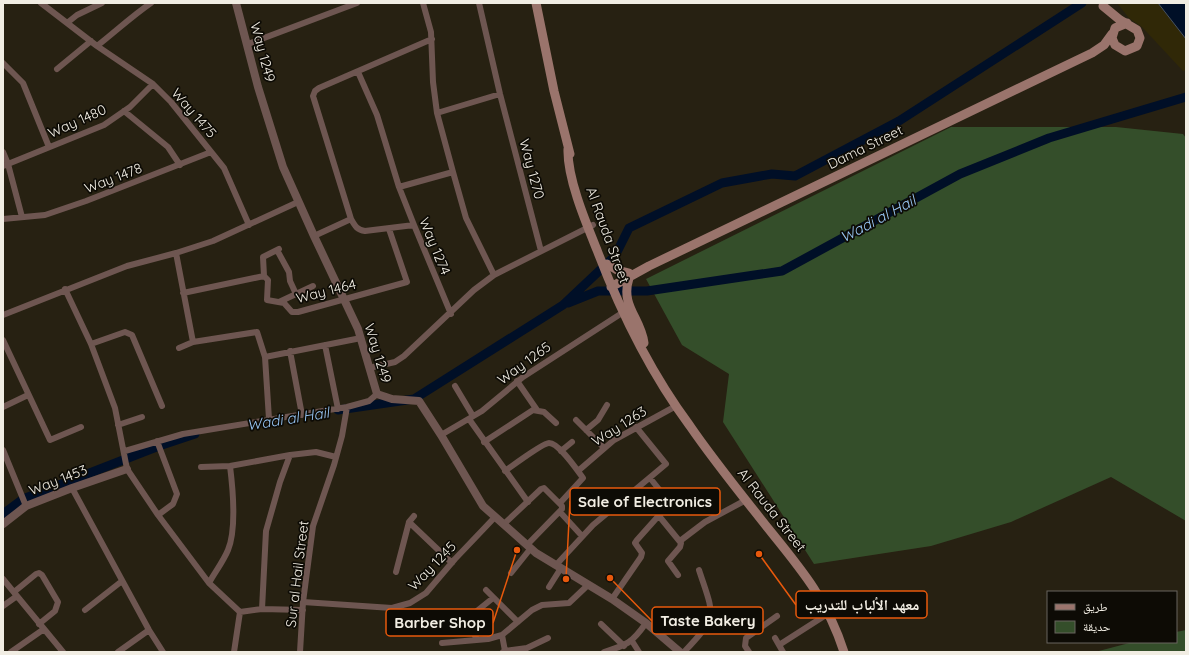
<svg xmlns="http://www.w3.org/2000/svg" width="1189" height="655" viewBox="0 0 1189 655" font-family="Quicksand,'Noto Naskh Arabic',sans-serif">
	<rect width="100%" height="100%" fill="#272112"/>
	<!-- green -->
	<path fill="#344e2a" d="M951 127H1116L1183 134 1186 138V521L1111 477 1011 522 931 546 814 564 723 422 729 374 682 345 646 279Z
		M1186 630V652H1095L1133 642H1176V632Z"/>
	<!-- sand -->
	<path fill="#302807" d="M1117 3H1158L1186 39V70L1183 71 1142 27 1129 18Z"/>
	<!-- water -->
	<path fill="#000f27" stroke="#48525f" d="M1158 3H1186V39Z"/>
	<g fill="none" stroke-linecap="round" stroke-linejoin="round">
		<!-- river -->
		<path stroke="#000f27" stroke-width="9" d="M568 303 598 291H647L782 271 960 174 1049 138 1186 97
			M338 410 414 399 563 305 615 256 629 228 722 183 772 174 795 176 899 121 1082 3
			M3 514 23 499 159 446 195 434"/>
		<!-- minor -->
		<path stroke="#6e5651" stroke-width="6" d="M41 3 97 46 153 84 171 102 224 168 249 225
			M423 3 431 32 433 82 437 113 453 172 466 218 494 275
			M479 3 500 94 541 251
			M67 23 77 15 102 3
			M248 44 357 3
			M97 46C115 32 132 16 151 3
			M3 63 23 83 49 147
			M57 69 91 41
			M358 72 377 115 399 187 414 225 451 314
			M124 111 168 147 180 165
			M437 113 500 94
			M3 152 8 164 22 217
			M3 166 104 125 130 107 153 84
			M399 187 453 172
			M3 219 45 215 86 201 211 152
			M414 225 365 231C357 230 355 226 351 219L313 96 315 91 319 88 432 39
			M314 236 351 219
			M277 250 289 272 290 281 296 294
			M176 253 193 342
			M264 276 268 280 267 300 284 303 292 312H298L407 282 389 229
			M264 276 263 257 279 249
			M65 289 91 344 115 408 127 469 158 515 209 583 240 612 234 652
			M183 293 264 276
			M279 302 313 286
			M3 315 127 266 176 253 213 241 298 202
			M3 340 50 440 81 427
			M91 344 125 332 132 335 162 406
			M325 345 338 409
			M179 348 193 342 257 332 265 357 269 419
			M290 351 302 415
			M265 357 361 338
			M369 368 395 362 404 356 474 290 494 275 593 225
			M517 381 537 410
			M455 386 473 416
			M3 407 28 395
			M469 419 528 502
			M576 420 604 448
			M118 425 142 417
			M586 430 598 420 607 405
			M441 435 482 411 523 377 622 313
			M157 441 177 494 173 504 158 515
			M484 442 533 410 544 412 556 423
			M3 450 26 506
			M125 451 183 434 347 407 369 401 377 394
			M561 451 572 442
			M201 467 230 466 290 455 316 452 336 457
			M505 471C512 466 543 443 549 443 559 443 577 470 583 478L560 503
			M578 471 614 440 676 406
			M72 488 149 630 163 652
			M560 512 582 536
			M659 516 681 543 680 547 668 561 678 575
			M409 522 452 563
			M504 524 541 489 544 488 562 506V509L527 545
			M680 541 705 522 746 500
			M556 565 593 525 666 464 636 427
			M396 572 409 522 414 516
			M511 573 531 548
			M3 579 63 652
			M209 583C215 572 223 562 228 550 237 528 233 490 230 466
			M549 587 561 568
			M486 590 518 622
			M14 592 36 574 39 573 42 575 58 602 55 611 39 624
			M612 599 641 557 642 553 635 543 637 540 670 503 650 478
			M303 602 392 608 410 603 426 593 455 559 495 517
			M3 606 17 596
			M262 609 266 531 280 482 290 455
			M85 610 122 581
			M240 612 262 609 303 610
			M601 624 624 646
			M502 635 505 651 503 652
			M775 638 783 652
			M477 640 467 619 493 598
			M632 641 639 652
			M442 643 488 639 502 635 532 610 542 605 569 603 588 585
			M779 645 829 613
			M505 651 527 648 548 638
			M11 652 44 629
			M118 652 149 630
			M300 652 303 602 313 526 334 465 342 436 347 407
			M604 652C627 645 632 643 646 623
			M684 652C719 615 714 616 699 570
			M749 652 745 646 746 638 777 616"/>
		<!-- tertiary -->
		<path stroke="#6e5651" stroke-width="8" d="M236 3 258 87 283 167 314 236 358 329 377 394 392 399 419 401 441 435 483 506 536 553 612 599 646 623 680 652
			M3 524 26 506 72 488 127 469"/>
		<!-- secondary -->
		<path stroke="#9a746c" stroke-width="9" d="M536 3 554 91 570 154
			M1103 6 1120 20 1137 30 1140 38 1137 46 1125 51 1115 45 1112 38 1115 28 1127 23
			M568 149C567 178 586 223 597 250 621 313 650 372 690 426 714 461 741 494 767 527 801 569 827 599 844 652
			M607 264 617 270 629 273
			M629 278C620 306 641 318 644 343
			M611 287 649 266 1092 53 1104 45 1112 34"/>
	</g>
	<g text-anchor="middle" stroke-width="3.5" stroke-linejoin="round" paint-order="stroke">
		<!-- street labels -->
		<g font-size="14" fill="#f1ede3" stroke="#0d0b05">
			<text transform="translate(263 52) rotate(75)" y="5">Way 1249</text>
			<text transform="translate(194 113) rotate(49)" y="5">Way 1475</text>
			<text transform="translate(77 121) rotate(-24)" y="5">Way 1480</text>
			<text transform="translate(865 147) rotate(-26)" y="5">Dama Street</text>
			<text transform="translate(532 169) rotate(75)" y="5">Way 1270</text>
			<text transform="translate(113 178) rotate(-21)" y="5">Way 1478</text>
			<text transform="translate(608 235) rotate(70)" y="5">Al Rauda Street</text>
			<text transform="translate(435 246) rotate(68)" y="5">Way 1274</text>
			<text transform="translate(326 291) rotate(-14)" y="5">Way 1464</text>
			<text transform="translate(378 353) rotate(73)" y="5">Way 1249</text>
			<text transform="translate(524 363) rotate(-36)" y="5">Way 1265</text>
			<text transform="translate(619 426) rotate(-32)" y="5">Way 1263</text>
			<text transform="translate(58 480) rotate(-21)" y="5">Way 1453</text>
			<text transform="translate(772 510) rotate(52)" y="5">Al Rauda Street</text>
			<text transform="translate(432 566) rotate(-46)" y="5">Way 1245</text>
			<text transform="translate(297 574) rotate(-83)" y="5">Sur al Hail Street</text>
		</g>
		<!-- water labels -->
		<g font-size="15" font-style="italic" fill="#99c7f6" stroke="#0d0b05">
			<text transform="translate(878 219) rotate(-28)" y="5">Wadi al Hail</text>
			<text transform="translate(288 419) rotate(-9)" y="5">Wadi al Hail</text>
		</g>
	</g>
	<!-- callouts -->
	<path fill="none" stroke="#e8590c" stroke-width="1.5" d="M566 579L570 501M759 554L796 605M610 578L652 621M517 550L493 623"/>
	<g fill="#e8590c" stroke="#0d0b05" stroke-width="1.5">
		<circle cx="566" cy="579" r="4"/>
		<circle cx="759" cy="554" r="4"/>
		<circle cx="610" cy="578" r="4"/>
		<circle cx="517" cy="550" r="4"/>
	</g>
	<g fill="#0d0b05" stroke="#e8590c" stroke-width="1.5">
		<rect x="570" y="488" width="150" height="27" rx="4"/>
		<rect x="796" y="591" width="131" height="27" rx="4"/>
		<rect x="652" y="607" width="111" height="27" rx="4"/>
		<rect x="386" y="609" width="107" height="27" rx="4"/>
	</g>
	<g font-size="15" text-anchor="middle" font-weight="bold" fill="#f1ede3">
		<text x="645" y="507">Sale of Electronics</text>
		<text x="862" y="610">معهد الألباب للتدريب</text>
		<text x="708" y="626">Taste Bakery</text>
		<text x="440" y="628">Barber Shop</text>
	</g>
	<!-- border -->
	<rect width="1189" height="655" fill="none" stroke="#f1ede3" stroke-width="8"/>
	<!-- legend -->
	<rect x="1047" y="591" width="130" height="52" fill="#0d0b05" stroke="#68655e"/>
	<rect x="1055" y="604" width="20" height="6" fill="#9a746c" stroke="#68655e"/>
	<text x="1083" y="611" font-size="12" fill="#f1ede3">طريق</text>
	<rect x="1055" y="621" width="20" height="12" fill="#344e2a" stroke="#68655e"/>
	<text x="1083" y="631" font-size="12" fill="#f1ede3">حديقة</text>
</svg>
